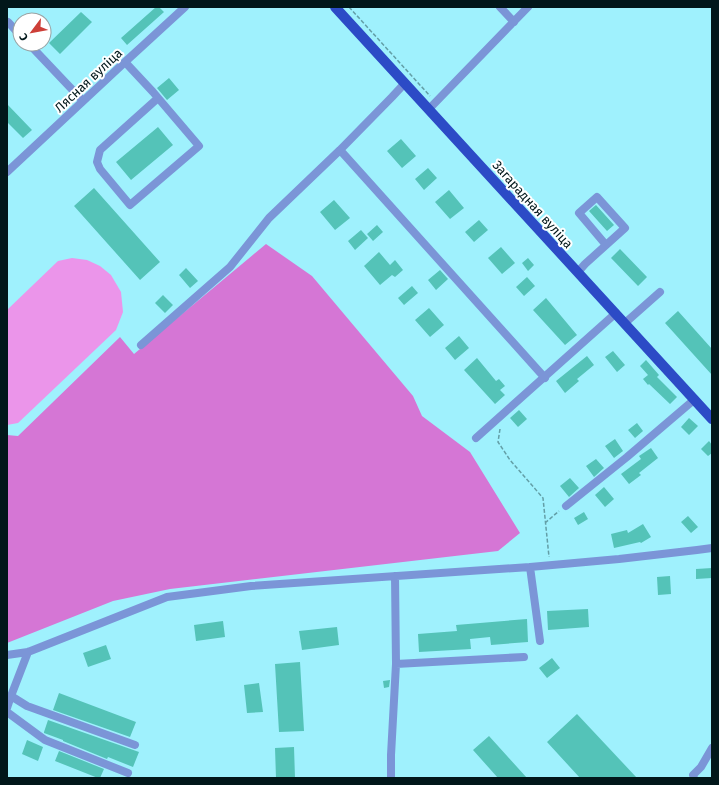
<svg xmlns="http://www.w3.org/2000/svg" width="719" height="785" viewBox="0 0 719 785" font-family="'Fira Sans',sans-serif">
	<rect width="100%" height="100%" fill="#9ff1fd"/>
	<!-- green -->
	<path fill="#eb95ea" d="M72 258 87 260 100 266 111 275 121 292 123 312 116 330 18 423 7 425V310L58 261Z"/>
	<!-- forest -->
	<path fill="#d576d5" d="M266 244 312 276 413 396 422 416 470 452 520 533 498 551 170 589 113 601 7 643V435L18 436 120 337 134 354Z"/>
	<!-- building -->
	<path fill="#54c3b8" d="M156 7H159L164 12 127 45 121 38Z
		M81 12 92 22 60 54 49 43Z
		M169 78 179 90 167 100 157 88Z
		M7 104 32 130 23 138 7 122Z
		M158 127 173 145 131 180 116 162Z
		M401 139 416 156 402 168 387 151Z
		M428 168 437 178 424 190 415 179Z
		M94 188 160 262 140 280 74 206Z
		M449 190 464 208 450 219 435 202Z
		M334 200 350 218 335 230 320 212Z
		M596 205 614 225 607 231 589 211Z
		M479 220 488 230 474 242 465 232Z
		M377 225 383 232 373 241 367 234Z
		M361 230 368 238 355 250 348 241Z
		M501 247 515 263 502 274 488 258Z
		M620 249 647 277 638 286 611 258Z
		M379 252 390 265 395 260 403 270 395 277 392 275 380 285 364 266Z
		M528 258 534 265 528 271 522 263Z
		M186 268 198 281 190 288 179 275Z
		M440 270 448 279 436 290 428 280Z
		M527 277 535 286 524 296 516 287Z
		M412 286 418 293 404 305 398 298Z
		M163 295 173 305 165 313 155 303Z
		M546 298 577 335 565 345 533 310Z
		M429 308 444 325 430 337 415 320Z
		M678 311 712 349V375L665 323Z
		M459 336 469 348 455 360 445 348Z
		M613 351 625 365 617 372 605 357Z
		M587 356 594 365 577 379 579 381 565 393 556 381Z
		M477 358 496 381 499 379 505 386 500 390 505 395 495 404 464 370Z
		M646 360 659 375 657 377 677 397 670 404 649 384 648 385 643 379 648 375 640 366Z
		M519 410 527 419 518 427 510 418Z
		M689 418 698 426 689 435 681 427Z
		M637 423 643 431 635 438 628 430Z
		M615 439 623 451 614 458 605 446Z
		M709 441 712 445V453L708 456 701 449Z
		M651 448 658 458 639 473 641 475 629 484 621 474 641 459 639 456Z
		M596 459 604 468 594 477 586 466Z
		M570 478 579 488 569 497 560 486Z
		M604 487 614 499 605 507 595 495Z
		M584 512 588 519 578 525 574 518Z
		M688 516 698 527 691 533 681 522Z
		M643 524 651 537 641 543 640 542 614 548 611 534 627 530 628 533Z
		M712 568V578L696 579V569Z
		M670 576 671 594 658 595 657 577Z
		M588 609 589 627 548 630 547 611Z
		M527 619 528 642 491 645 490 637 470 639 471 649 419 652 418 634 457 631 456 625Z
		M223 621 225 637 196 641 194 625Z
		M337 627 339 645 302 650 299 631Z
		M106 645 111 659 88 667 83 653Z
		M552 658 560 668 547 678 539 668Z
		M300 662 304 731 279 732 275 664Z
		M390 680 389 687 384 688 383 681Z
		M259 683 263 712 247 713 244 685Z
		M59 693 136 722 130 737 53 710Z
		M577 714 637 778H580L547 742Z
		M48 720 139 752 133 767 108 757 107 759 63 741V740L44 733V732Z
		M489 736 527 778H498L473 750Z
		M27 740 43 747 38 761 22 754Z
		M294 747 295 778H276L275 748Z
		M59 751 104 769 100 778H98L55 761Z"/>
	<g fill="none" stroke-linecap="round" stroke-linejoin="round">
		<!-- path -->
		<path stroke="#639fa7" stroke-width="1.5" stroke-dasharray="4 2" stroke-linecap="butt" d="M349 7 430 96
			M500 429 498 442 510 460 543 498 549 557
			M545 523 559 511"/>
		<!-- minor -->
		<path stroke="#7b95d7" stroke-width="8" d="M500 7 514 22
			M8 22 20 35
			M29 44 83 101
			M125 62 153 92 199 146 130 205 100 169 97 162 100 150 158 98
			M429 109 528 7
			M340 150 545 378
			M7 172 125 62 185 7
			M578 272 585 264 625 228 597 197 579 213 606 245
			M625 323 660 292
			M141 345 230 267 269 218 340 150 392 97 405 83
			M476 438 616 313
			M566 506 627 457 695 399
			M530 567 540 641
			M7 655 28 652 167 597 251 586 530 567 619 559 697 550 712 548
			M396 664 524 657
			M11 696 27 706 135 745
			M7 708 11 696 28 652
			M7 712 45 740 128 773
			M391 778V755L396 664 395 576
			M694 778 693 775 701 767 712 748"/>
		<!-- major -->
		<path stroke="#2c4bc6" stroke-width="10" d="M335 7 712 419"/>
	</g>
	<g text-anchor="middle" stroke-width="4" stroke-linejoin="round" paint-order="stroke">
		<!-- street labels -->
		<g font-size="13" fill="#01171a" stroke="#fff">
			<text transform="translate(88 80) rotate(-43)" y="5">Лясная вуліца</text>
			<text transform="translate(533 204) rotate(48)" y="5">Загарадная вуліца</text>
		</g>
	</g>
	<!-- border -->
	<rect width="719" height="785" fill="none" stroke="#01171a" stroke-width="16"/>
	<!-- north arrow -->
	<g transform="translate(32 32) rotate(238)"><circle r="19" fill="#ffffff" stroke="#99a2a3"/>
	<path d="M0-3L7 15L0 10L-7 15Z" fill="#cd3f38"/>
	<text y="-6" font-size="11" font-weight="bold" text-anchor="middle" fill="#01171a">С</text>
	</g>
</svg>
